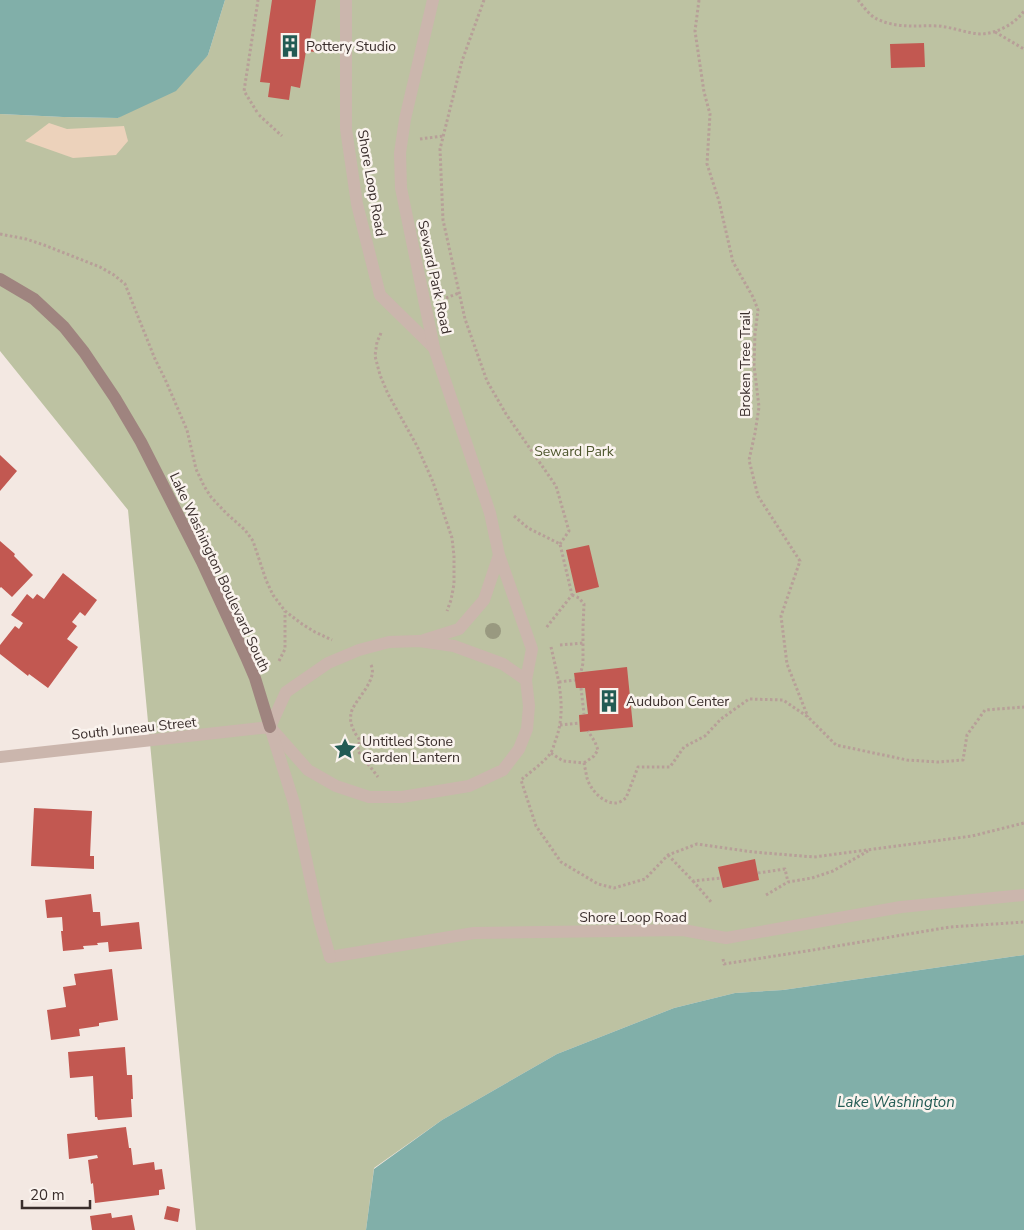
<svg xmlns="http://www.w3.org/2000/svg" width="1024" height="1230" viewBox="0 0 1024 1230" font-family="'Nunito Sans',sans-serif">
	<rect width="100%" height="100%" fill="#f3e8e2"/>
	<!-- green -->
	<path fill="#bdc2a2" d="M225 0H1024V955L783 990 735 993 674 1008 557 1054 442 1120 374 1168 366 1230H196L128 510 0 351V114L63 117 118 118 208 55Z"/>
	<!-- sand -->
	<path fill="#ecd2bb" d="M49 123 67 129 124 126 128 141 116 155 73 158 25 141Z"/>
	<!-- water -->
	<path fill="#81afa9" d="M0 0H225L208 55 176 91 118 118 63 117 0 114Z
		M1024 955V1230H366L374 1169 442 1120 557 1054 674 1008 735 993 783 990Z"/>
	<!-- building -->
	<path fill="#c25851" d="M272 0H316L310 41 316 42 315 52 306 51 300 88 291 86 289 100 268 97 270 83 260 82Z
		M924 43 925 67 891 68 890 44Z
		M0 455 17 471 0 491Z
		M0 541 15 554 14 556 33 575 12 597 1 587 0 588Z
		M589 545 599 587 576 593 566 550Z
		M63 573 97 600 85 616 80 612 72 622 77 626 67 639 78 647 48 688 29 674 28 676 0 654V645L15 626 19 629 23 623 11 615 27 594 33 599 37 594 44 599Z
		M627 667 633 727 580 732 579 715 588 714 585 688H576L574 673Z
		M34 808 92 811 90 856H94V869L31 866Z
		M755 859 759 880 723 888 718 867Z
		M91 894 93 912H100L101 926 139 922 142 949 109 952 108 942 97 943 98 945 83 946 84 949 63 951 61 931H63L62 917 47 918 45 900Z
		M112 969 118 1020 99 1023V1026L79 1029 80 1036 51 1040 47 1010 66 1007 63 987 76 985 74 974Z
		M125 1047 127 1075H132L133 1099H131L132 1117 98 1120 97 1117H95L93 1076 70 1078 68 1052Z
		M126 1127 129 1148H131L133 1165 154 1162 155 1170 162 1169 165 1189 159 1190V1195L95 1203 93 1183 91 1184 88 1160 98 1158 97 1155 69 1159 67 1134Z
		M167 1206 180 1209 178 1222 164 1219Z
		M111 1213 112 1218 132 1215 135 1230H92L90 1216Z"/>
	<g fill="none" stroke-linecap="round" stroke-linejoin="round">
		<!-- path -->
		<path stroke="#b79f98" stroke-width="3" stroke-dasharray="2.5 2.5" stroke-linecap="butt" d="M484 0 462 61 440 149 443 220 465 319 487 381 506 414 556 486 569 531 560 544
			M699 0 695 31 704 92 710 114 707 164 719 201 733 262 753 297 758 310 755 334 754 365 759 407 755 433 749 460 758 496 800 561 781 616 787 664 808 717
			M858 0C863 6 870 16 877 19 898 29 917 25 938 26 952 27 966 33 980 34 996 34 1015 24 1024 11
			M995 32 1024 49
			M257 112 244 91 258 0
			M259 115 282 136
			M420 139 443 136
			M0 234 26 239 44 245 100 267 114 275 125 284 155 359 165 379 187 430 196 469 204 486 211 497 226 513 245 530 253 541 266 580 273 595 285 611 302 624 315 632 332 640
			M446 298 459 293
			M381 333 377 342 375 356 380 375 388 394 417 446 433 482 452 538 454 556V584L451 600 447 611
			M514 516 528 528 560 544 572 595 546 628
			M572 595 579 598 584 604 583 627V663L581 672
			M560 645 583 643
			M551 647C558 678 567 708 556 739 554 744 553 750 550 754 542 764 530 772 521 780L536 826 561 862 598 884 614 888 645 879 668 855 697 844 753 852 814 857 972 836 1024 823
			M279 661 285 649V611
			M371 665C378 679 357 698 352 710 349 719 351 725 355 733 356 735 358 737 359 739 360 743 358 747 358 751L378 777
			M559 682 575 680
			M581 688 584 714
			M560 725 579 723
			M551 753 563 761 584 763C585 768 586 773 587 778 590 789 603 804 616 803 619 803 623 800 626 798L638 767H670L684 747 705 736 721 719 749 699 783 700 808 717 836 745 907 760 938 762 963 760 967 735 985 710 1024 707
			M584 763 594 756 598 750 595 742 588 731
			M668 855 693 881 721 878
			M758 873 785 869 788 882
			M693 881 712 903
			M766 895 788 882 812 878 833 871 868 851
			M723 959 724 964 813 950 950 927 1024 922"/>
		<!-- service -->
		<path stroke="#cbb6ad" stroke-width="12" d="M346 0V129L357 204 380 295 434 348
			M330 957 474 933 683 930 726 938 901 907 1024 895"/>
		<!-- minor -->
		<path stroke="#cbb6ad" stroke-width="12" d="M433 0 405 119 400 153 401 188 434 348 490 513 499 555 532 649 526 680 529 706 527 729 519 749 503 770 469 786 402 797H369L336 786 308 770 270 727 286 692 328 663 359 650 389 642 419 641 454 646 503 664 526 680
			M424 640 459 629 484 600 499 555"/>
		<!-- tertiary -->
		<path stroke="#cbb6ad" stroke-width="12" d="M0 757 270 727 294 803 319 919 330 957"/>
		<!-- secondary -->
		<path stroke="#9f847f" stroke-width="12" d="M0 279 34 299 64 327 84 352 115 398 141 442 202 562 246 657 255 678 270 727"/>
	</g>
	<!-- trees -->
	<circle fill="#999980" cx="493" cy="631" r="8"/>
	<!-- icons -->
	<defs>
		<symbol id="building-bare" viewBox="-9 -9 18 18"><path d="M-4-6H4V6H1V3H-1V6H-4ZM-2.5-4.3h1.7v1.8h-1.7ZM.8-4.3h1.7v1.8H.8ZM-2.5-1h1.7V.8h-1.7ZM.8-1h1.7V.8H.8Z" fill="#225b54" stroke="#faf3ee" stroke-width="2.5" paint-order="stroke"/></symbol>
		<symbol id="sight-bare" viewBox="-9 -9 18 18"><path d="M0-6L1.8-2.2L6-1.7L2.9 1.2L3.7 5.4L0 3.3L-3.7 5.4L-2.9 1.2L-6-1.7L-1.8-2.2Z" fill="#225b54" stroke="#faf3ee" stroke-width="2.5" paint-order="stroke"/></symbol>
	</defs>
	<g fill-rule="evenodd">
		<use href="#building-bare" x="274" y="30" width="32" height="32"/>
		<use href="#building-bare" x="593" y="685" width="32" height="32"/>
		<use href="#sight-bare" x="329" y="733" width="32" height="32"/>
	</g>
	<g text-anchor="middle" stroke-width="5" stroke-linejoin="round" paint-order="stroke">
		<!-- poi labels -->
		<g font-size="14" fill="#3a2e2c" stroke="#faf3ee" text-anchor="start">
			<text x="306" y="51">Pottery Studio</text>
			<text x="626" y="706">Audubon Center</text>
			<text x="362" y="746">Untitled Stone<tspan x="362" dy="16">Garden Lantern</tspan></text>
		</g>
		<!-- street labels -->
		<g font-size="14" fill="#3a2e2c" stroke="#faf3ee">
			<text transform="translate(372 183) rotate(80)" y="5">Shore Loop Road</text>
			<text transform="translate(435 277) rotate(78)" y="5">Seward Park Road</text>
			<text transform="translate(745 364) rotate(-90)" y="5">Broken Tree Trail</text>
			<text transform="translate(220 572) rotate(65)" y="5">Lake Washington Boulevard South</text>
			<text transform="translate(134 728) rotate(-6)" y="5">South Juneau Street</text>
			<text x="633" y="922">Shore Loop Road</text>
		</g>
		<!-- park labels -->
		<g font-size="14" fill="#505830" stroke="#faf3ee">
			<text x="574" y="456">Seward Park</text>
		</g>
		<!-- water labels -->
		<g font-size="15" font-style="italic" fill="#225b54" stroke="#faf3ee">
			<text x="896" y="1107">Lake Washington</text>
		</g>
	</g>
	<!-- scale -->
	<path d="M22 1200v8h68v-8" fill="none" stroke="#3a2e2c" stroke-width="2.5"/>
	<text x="30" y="1200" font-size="15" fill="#3a2e2c" stroke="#faf3ee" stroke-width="4" paint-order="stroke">20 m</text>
</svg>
